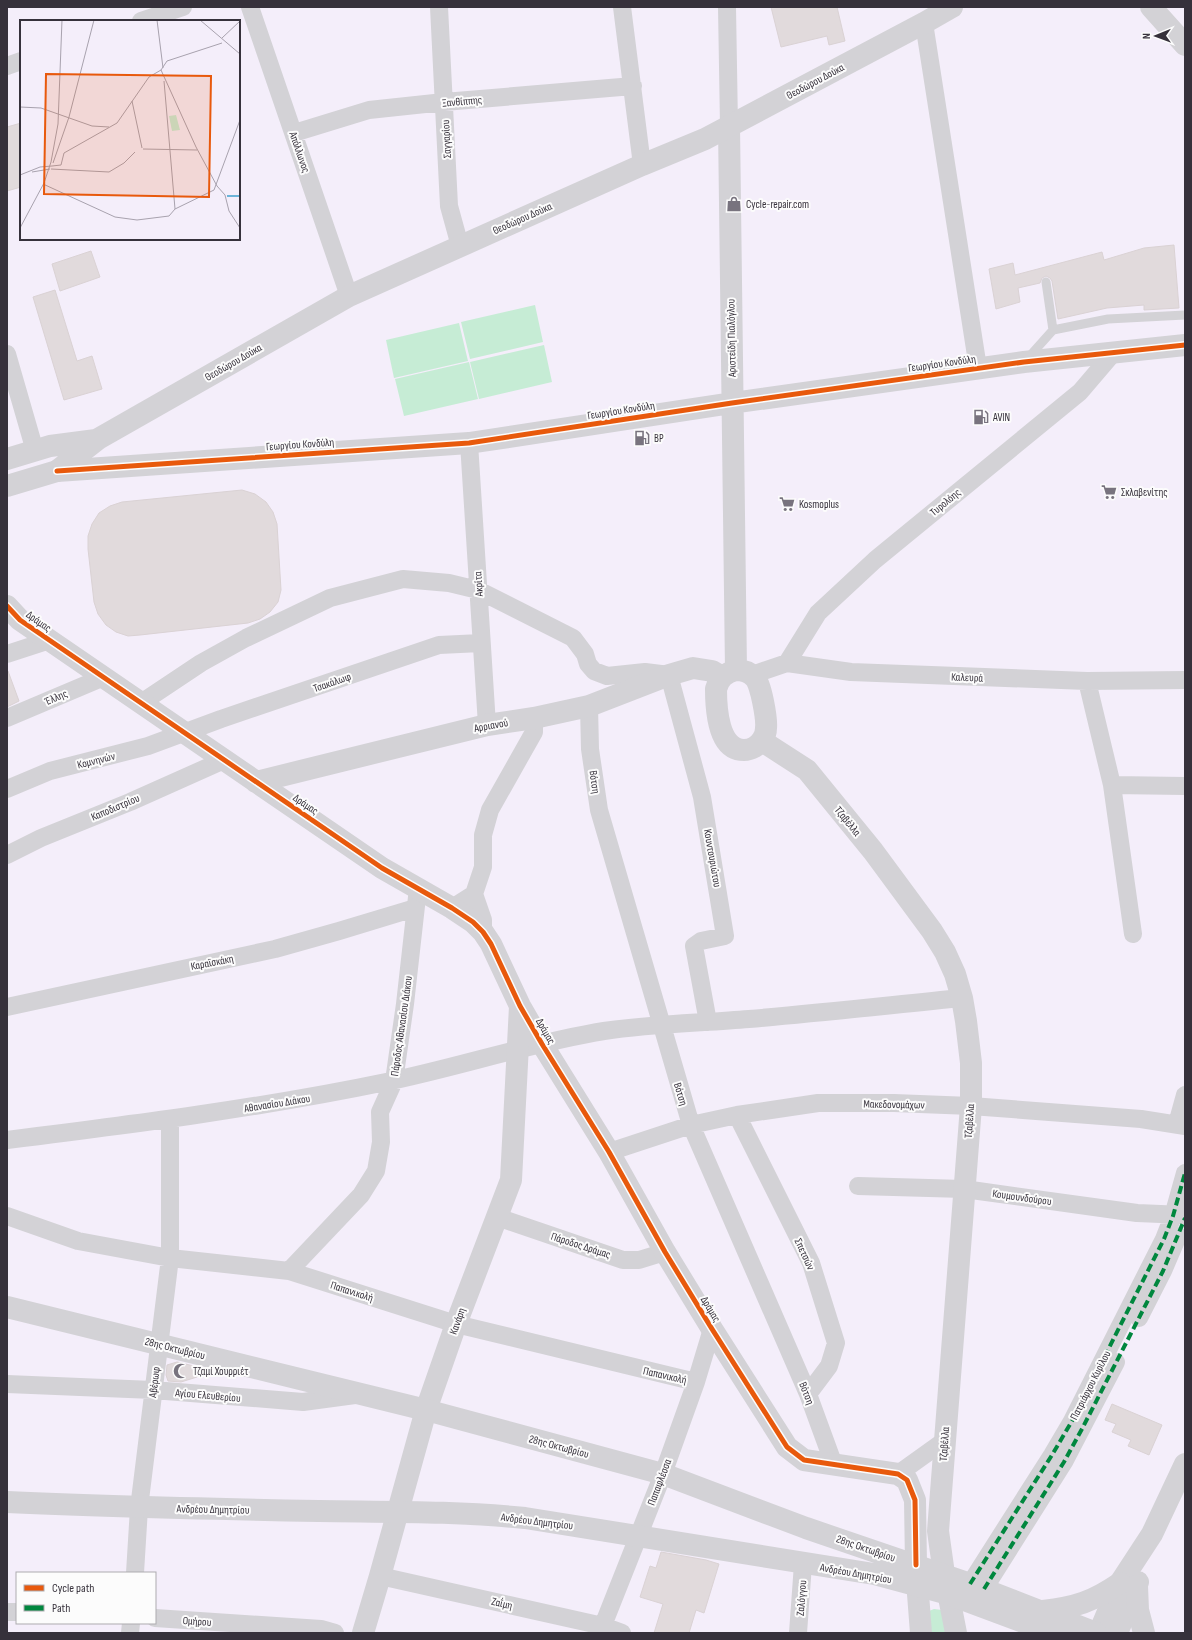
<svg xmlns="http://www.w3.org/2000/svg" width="1192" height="1640" viewBox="0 0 1192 1640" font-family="'Sofia Sans Condensed',sans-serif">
	<rect width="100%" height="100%" fill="#f4eefa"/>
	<!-- green -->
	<path fill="#c6ecd5" d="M535 305 543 342 470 359 461 322Z
		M459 323 468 361 394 378 386 340Z
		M544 345 552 382 479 399 470 362Z
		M469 362 478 399 404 416 395 379Z
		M934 1609 942 1610 952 1633H923L929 1611Z"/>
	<!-- building -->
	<path fill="#e1dadc" stroke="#dad2d4" d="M771 7H837L845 41 829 45 827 36 781 47Z
		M21 123V187L7 191V127Z
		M1174 245 1179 308 1144 310V305L1107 308 1058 319 1052 281 1050 278 1046 276 1042 278 1040 283 1018 288 1020 302 996 309 989 269 1013 263 1015 275 1102 252 1104 260 1144 248Z
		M91 251 100 277 60 291 52 264Z
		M55 290 77 361 92 356 102 389 64 400 33 297Z
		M242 490 255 494 266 502 273 512 277 524 281 590 278 602 270 612 260 619 248 623 140 635 128 636 116 632 106 625 98 614 94 602 88 549V536L92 524 99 513 110 506 122 502Z
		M7 671H8L19 701 7 707Z
		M177 1362 194 1366 197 1377 181 1382 168 1381 166 1375 167 1365Z
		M1112 1404 1162 1425 1149 1455 1128 1446 1131 1440 1112 1432 1116 1424 1105 1420Z
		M661 1552 706 1560 719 1564 704 1613 696 1610 689 1633H654L663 1604 640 1597 650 1566 656 1568Z"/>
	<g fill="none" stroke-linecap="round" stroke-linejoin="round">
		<!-- service -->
		<path stroke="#d3d2d6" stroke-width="9" d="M1046 282 1053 330
			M1028 358 1053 330 1108 319 1185 315"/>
		<!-- minor -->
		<path stroke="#d3d2d6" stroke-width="18" d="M250 7 349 296
			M439 7 449 206 460 246
			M622 7 642 165
			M727 7 729 126
			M141 21 183 7
			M924 23 978 368
			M7 66 21 61
			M294 133 369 110 444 102 633 86
			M7 354 35 451
			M469 443 487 725
			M7 654 50 640
			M787 663 818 613 875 560 1080 392 1115 351
			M752 675 787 663 851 672 1087 681 1185 680
			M1087 681 1112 785 1133 934
			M141 703 201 663 246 638 330 598 403 579 449 583 478 590 573 638 585 654 588 664 594 671 607 676 645 672 669 675 702 797 725 936 701 941 694 946 708 1022
			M589 706 590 749 599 810 691 1125 808 1394 834 1465
			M7 718 104 677
			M1112 785 1185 786
			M7 789 50 771 148 746 221 719 439 645 481 643
			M7 855 41 838 130 802 224 760
			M474 894 483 920V932
			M452 908 474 894 483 867V835L490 810 534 732V718
			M7 1007 275 949 339 931 415 908
			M737 1115 811 1263 836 1343 829 1366 808 1394
			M1177 1124 1185 1095
			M7 1140C134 1124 261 1108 386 1082 459 1067 530 1043 604 1031 652 1024 701 1023 749 1019 820 1013 891 1005 962 998
			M609 1152 691 1125 737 1115 818 1103H894L971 1106 1141 1119 1185 1126
			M858 1186 964 1189 1137 1213 1184 1215
			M7 1216 78 1241 170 1258 289 1271 456 1324 696 1382
			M497 1217 623 1260H639L665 1252
			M289 1271 361 1195 376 1171 381 1142 380 1112 394 1081 405 1004 417 897
			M1139 1318 1163 1271 1178 1236
			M7 1384 153 1390 303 1402 355 1395
			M898 1474 944 1441
			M135 1573 139 1508 170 1258V1120
			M380 1576 603 1626 622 1633
			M970 1584 1052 1455 1072 1421 1164 1239 1173 1216 1185 1173
			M984 1589 1064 1462 1116 1362
			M7 1612H17
			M155 1618 321 1629 335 1633
			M130 1633 131 1623
			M600 1633 663 1474 696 1382 712 1329
			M798 1633 803 1564"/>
		<!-- tertiary -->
		<path stroke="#d3d2d6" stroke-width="22" d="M1151 7 1185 45
			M729 126 736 670
			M57 471 469 443 732 403 1024 362 1185 345
			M7 606 20 620 382 868 452 908 473 922 483 932 491 944 520 1006 542 1044 609 1152 665 1252 712 1329 787 1447 804 1460 898 1474 907 1480 915 1500 916 1565
			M736 670C743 670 750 672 755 678 761 684 767 719 766 728 766 733 765 736 762 740 758 746 751 750 744 750 718 750 716 708 716 689 719 678 725 673 736 670Z
			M762 741 807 770 873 851 932 931 945 952 955 974 962 998 966 1021 971 1063V1106L938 1531 944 1574
			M256 782 487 725 534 718 589 706 669 675 693 668 712 671 722 677
			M363 1633 380 1576 426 1410 456 1324 511 1180 520 1006
			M1099 1633 1120 1583 1152 1534 1185 1464
			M1117 1633 1138 1582"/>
		<!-- secondary -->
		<path stroke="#d3d2d6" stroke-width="22" d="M7 459 50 446 96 440
			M7 486 57 471 98 439 349 296 642 165 705 139 924 23 952 7
			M916 1568 921 1633
			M945 1577 956 1633"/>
		<!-- primary -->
		<path stroke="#d3d2d6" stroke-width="22" d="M7 1307 426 1410 663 1474 806 1528 970 1584 1096 1633
			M7 1502C111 1507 215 1509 319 1511 387 1512 457 1511 525 1518L874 1574 948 1594 1053 1633
			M1137 1586 1138 1610 1144 1633
			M1043 1611C1076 1607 1092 1602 1120 1583"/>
		<!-- quiet -->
		<path stroke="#00873e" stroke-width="4" stroke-dasharray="8 4" stroke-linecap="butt" d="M970 1584 1052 1455 1072 1421 1164 1239 1173 1216 1185 1173
			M984 1589 1064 1462 1083 1427 1163 1271 1185 1218"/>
		<defs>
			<path id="cycleway" d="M57 471 469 443 732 403 1024 362 1185 345
				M7 606 20 620 382 868 452 908 473 922 483 932 491 944 520 1006 542 1044 609 1152 665 1252 712 1329 787 1447 804 1460 898 1474 907 1480 915 1500 916 1565"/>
		</defs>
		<!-- cycleway casing -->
		<use href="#cycleway" stroke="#fcfcfc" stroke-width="8"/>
		<!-- cycleway -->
		<use href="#cycleway" stroke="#e8590c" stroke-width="5"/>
	</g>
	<!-- icons -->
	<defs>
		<symbol id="shop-bare" viewBox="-9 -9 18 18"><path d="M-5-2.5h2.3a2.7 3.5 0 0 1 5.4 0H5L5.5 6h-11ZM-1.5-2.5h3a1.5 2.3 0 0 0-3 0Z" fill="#78737e" stroke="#fcfcfc" stroke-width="2.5" paint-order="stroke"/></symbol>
		<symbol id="fuel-bare" viewBox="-9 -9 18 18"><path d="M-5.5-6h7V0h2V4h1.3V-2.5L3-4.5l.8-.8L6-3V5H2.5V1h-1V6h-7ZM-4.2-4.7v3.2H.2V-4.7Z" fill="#78737e" stroke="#fcfcfc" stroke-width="2.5" paint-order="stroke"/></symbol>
		<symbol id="supermarket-bare" viewBox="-9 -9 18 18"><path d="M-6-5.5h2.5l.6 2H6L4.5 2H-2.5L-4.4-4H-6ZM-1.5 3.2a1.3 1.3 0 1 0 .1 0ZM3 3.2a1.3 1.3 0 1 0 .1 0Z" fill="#78737e" stroke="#fcfcfc" stroke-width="2.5" paint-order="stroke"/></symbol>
		<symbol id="mosque-bare" viewBox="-9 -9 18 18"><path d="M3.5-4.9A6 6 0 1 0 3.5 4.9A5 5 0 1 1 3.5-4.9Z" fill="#78737e" stroke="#fcfcfc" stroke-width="2.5" paint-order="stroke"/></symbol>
	</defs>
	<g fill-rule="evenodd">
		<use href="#shop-bare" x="723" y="193" width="22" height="22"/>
		<use href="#fuel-bare" x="970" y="406" width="22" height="22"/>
		<use href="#fuel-bare" x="631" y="427" width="22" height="22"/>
		<use href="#supermarket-bare" x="1098" y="481" width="22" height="22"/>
		<use href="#supermarket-bare" x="776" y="493" width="22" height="22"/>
		<use href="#mosque-bare" x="170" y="1360" width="22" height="22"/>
	</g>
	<g text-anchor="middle" stroke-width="4" stroke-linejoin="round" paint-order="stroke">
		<!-- street labels -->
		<g font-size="11" fill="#36313b" stroke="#fcfcfc">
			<text transform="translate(815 81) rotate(-28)" y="4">Θεοδώρου Δούκα</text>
			<text transform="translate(462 101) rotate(-5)" y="4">Ξανθίππης</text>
			<text transform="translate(446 139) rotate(-93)" y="4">Σαγγαρίου</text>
			<text transform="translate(300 152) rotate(71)" y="4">Απόλλωνος</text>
			<text transform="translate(522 218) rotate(-24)" y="4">Θεοδώρου Δούκα</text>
			<text transform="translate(731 338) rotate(-91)" y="4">Αριστείδη Πιαλόγλου</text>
			<text transform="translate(233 362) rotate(-30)" y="4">Θεοδώρου Δούκα</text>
			<text transform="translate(942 363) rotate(-8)" y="4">Γεωργίου Κονδύλη</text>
			<text transform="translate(621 410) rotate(-9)" y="4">Γεωργίου Κονδύλη</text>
			<text transform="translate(300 444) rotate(-4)" y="4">Γεωργίου Κονδύλη</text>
			<text transform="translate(945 502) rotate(-40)" y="4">Τυρολόης</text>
			<text transform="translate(478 584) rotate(-93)" y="4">Ακρίτα</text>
			<text transform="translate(39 621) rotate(35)" y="4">Δράμας</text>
			<text transform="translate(967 677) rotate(2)" y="4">Καλευρά</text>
			<text transform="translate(332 682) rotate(-19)" y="4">Τσακάλωφ</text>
			<text transform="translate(56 697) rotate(-23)" y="4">Έλλης</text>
			<text transform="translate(491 725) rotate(-10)" y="4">Αρριανού</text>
			<text transform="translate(96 760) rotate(-14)" y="4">Κομνηνών</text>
			<text transform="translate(595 782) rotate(82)" y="4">Βότση</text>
			<text transform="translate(306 804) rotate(34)" y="4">Δράμας</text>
			<text transform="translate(115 807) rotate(-23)" y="4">Καποδιστρίου</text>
			<text transform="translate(848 821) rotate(51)" y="4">Τζαβέλλα</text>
			<text transform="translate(713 858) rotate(80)" y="4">Κουντουριώτου</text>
			<text transform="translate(212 962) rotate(-11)" y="4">Καραϊσκάκη</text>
			<text transform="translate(401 1026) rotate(-82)" y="4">Πάροδος Αθανασίου Διάκου</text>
			<text transform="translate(546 1031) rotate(60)" y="4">Δράμας</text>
			<text transform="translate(681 1094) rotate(73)" y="4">Βότση</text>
			<text transform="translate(277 1103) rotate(-9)" y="4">Αθανασίου Διάκου</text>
			<text transform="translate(894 1104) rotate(1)" y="4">Μακεδονομάχων</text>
			<text transform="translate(969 1121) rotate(-86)" y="4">Τζαβέλλα</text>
			<text transform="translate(1022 1197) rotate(8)" y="4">Κουμουνδούρου</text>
			<text transform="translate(581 1245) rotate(18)" y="4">Πάροδος Δράμας</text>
			<text transform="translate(805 1254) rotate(65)" y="4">Σπετσών</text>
			<text transform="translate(352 1291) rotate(18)" y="4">Παπανικολή</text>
			<text transform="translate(711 1309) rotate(59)" y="4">Δράμας</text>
			<text transform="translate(457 1321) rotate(-70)" y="4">Κανάρη</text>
			<text transform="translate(175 1348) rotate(14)" y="4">28ης Οκτωβρίου</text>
			<text transform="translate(665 1375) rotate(13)" y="4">Παπανικολή</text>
			<text transform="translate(154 1382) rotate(-83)" y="4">Αβέρωφ</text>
			<text transform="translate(1090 1385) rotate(-63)" y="4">Πατριάρχου Κυρίλου</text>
			<text transform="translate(807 1393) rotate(68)" y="4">Βότση</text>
			<text transform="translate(208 1395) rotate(5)" y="4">Αγίου Ελευθερίου</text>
			<text transform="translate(944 1444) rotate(-86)" y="4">Τζαβέλλα</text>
			<text transform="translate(559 1446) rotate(15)" y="4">28ης Οκτωβρίου</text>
			<text transform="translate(659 1482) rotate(-69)" y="4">Παπαφλέσσα</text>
			<text transform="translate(213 1509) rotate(1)" y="4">Ανδρέου Δημητρίου</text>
			<text transform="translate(537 1521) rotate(7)" y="4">Ανδρέου Δημητρίου</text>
			<text transform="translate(866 1548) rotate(19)" y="4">28ης Οκτωβρίου</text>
			<text transform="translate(856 1573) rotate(10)" y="4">Ανδρέου Δημητρίου</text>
			<text transform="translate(801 1598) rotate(-86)" y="4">Ζαλόγγου</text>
			<text transform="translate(502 1603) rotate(13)" y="4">Ζαΐμη</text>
			<text transform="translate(197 1621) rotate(4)" y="4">Ομήρου</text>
		</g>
		<!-- poi labels -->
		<g font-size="11" fill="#36313b" stroke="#fcfcfc" text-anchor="start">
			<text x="746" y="208">Cycle-repair.com</text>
			<text x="993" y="421">AVIN</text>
			<text x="654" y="442">BP</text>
			<text x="1121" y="496">Σκλαβενίτης</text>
			<text x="799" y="508">Kosmoplus</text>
			<text x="193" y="1375">Τζαμί Χουρριέτ</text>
		</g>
	</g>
	<!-- overview -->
	<g transform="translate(20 20)">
		<rect width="220" height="220" fill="#f4eefa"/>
		<path d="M156 95 160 110 152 111 149 96Z" fill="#c6ecd5"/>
		<path fill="none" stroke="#6cb4d8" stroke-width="2" d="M207 176H220"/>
		<path fill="none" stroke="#a8a2ae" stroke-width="1" d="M137 0 143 48M180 0 220 34M202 18 220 1M202 23 147 41 141 50 176 127 197 166 205 175 209 191 220 208M144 61 155 189M112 81 122 128M0 87 21 88 72 106 89 107M123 129 177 130M33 143 49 97 74 0M32 146 41 145 44 133 97 103 129 57 141 50M31 149 89 152 104 143 115 132M12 152 30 149M0 155 20 147 32 146M23 164 95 197 117 200 149 196 155 189 194 170 220 100M0 208 24 163 31 142 38 104 42 0"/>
		<path fill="#e8590c" fill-opacity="0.15" stroke="#e8590c" stroke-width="2" d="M26 54 191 56 189 177 24 174Z"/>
		<rect width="220" height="220" fill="none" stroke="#36313b" stroke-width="2"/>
	</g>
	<!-- border -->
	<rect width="1192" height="1640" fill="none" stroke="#36313b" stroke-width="16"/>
	<!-- legend -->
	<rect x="16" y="1572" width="140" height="52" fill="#fcfcfc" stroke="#adabaf"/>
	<rect x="24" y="1585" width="20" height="6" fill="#e8590c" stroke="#adabaf"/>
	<text x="52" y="1592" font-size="12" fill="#36313b">Cycle path</text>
	<rect x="24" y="1605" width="20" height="6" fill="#00873e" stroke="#adabaf"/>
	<text x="52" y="1612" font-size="12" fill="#36313b">Path</text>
	<!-- north arrow -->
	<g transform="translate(1156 36) rotate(269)" stroke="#fcfcfc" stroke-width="3" paint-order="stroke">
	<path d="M0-3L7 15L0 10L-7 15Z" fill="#36313b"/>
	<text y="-6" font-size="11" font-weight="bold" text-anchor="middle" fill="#36313b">N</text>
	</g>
</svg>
